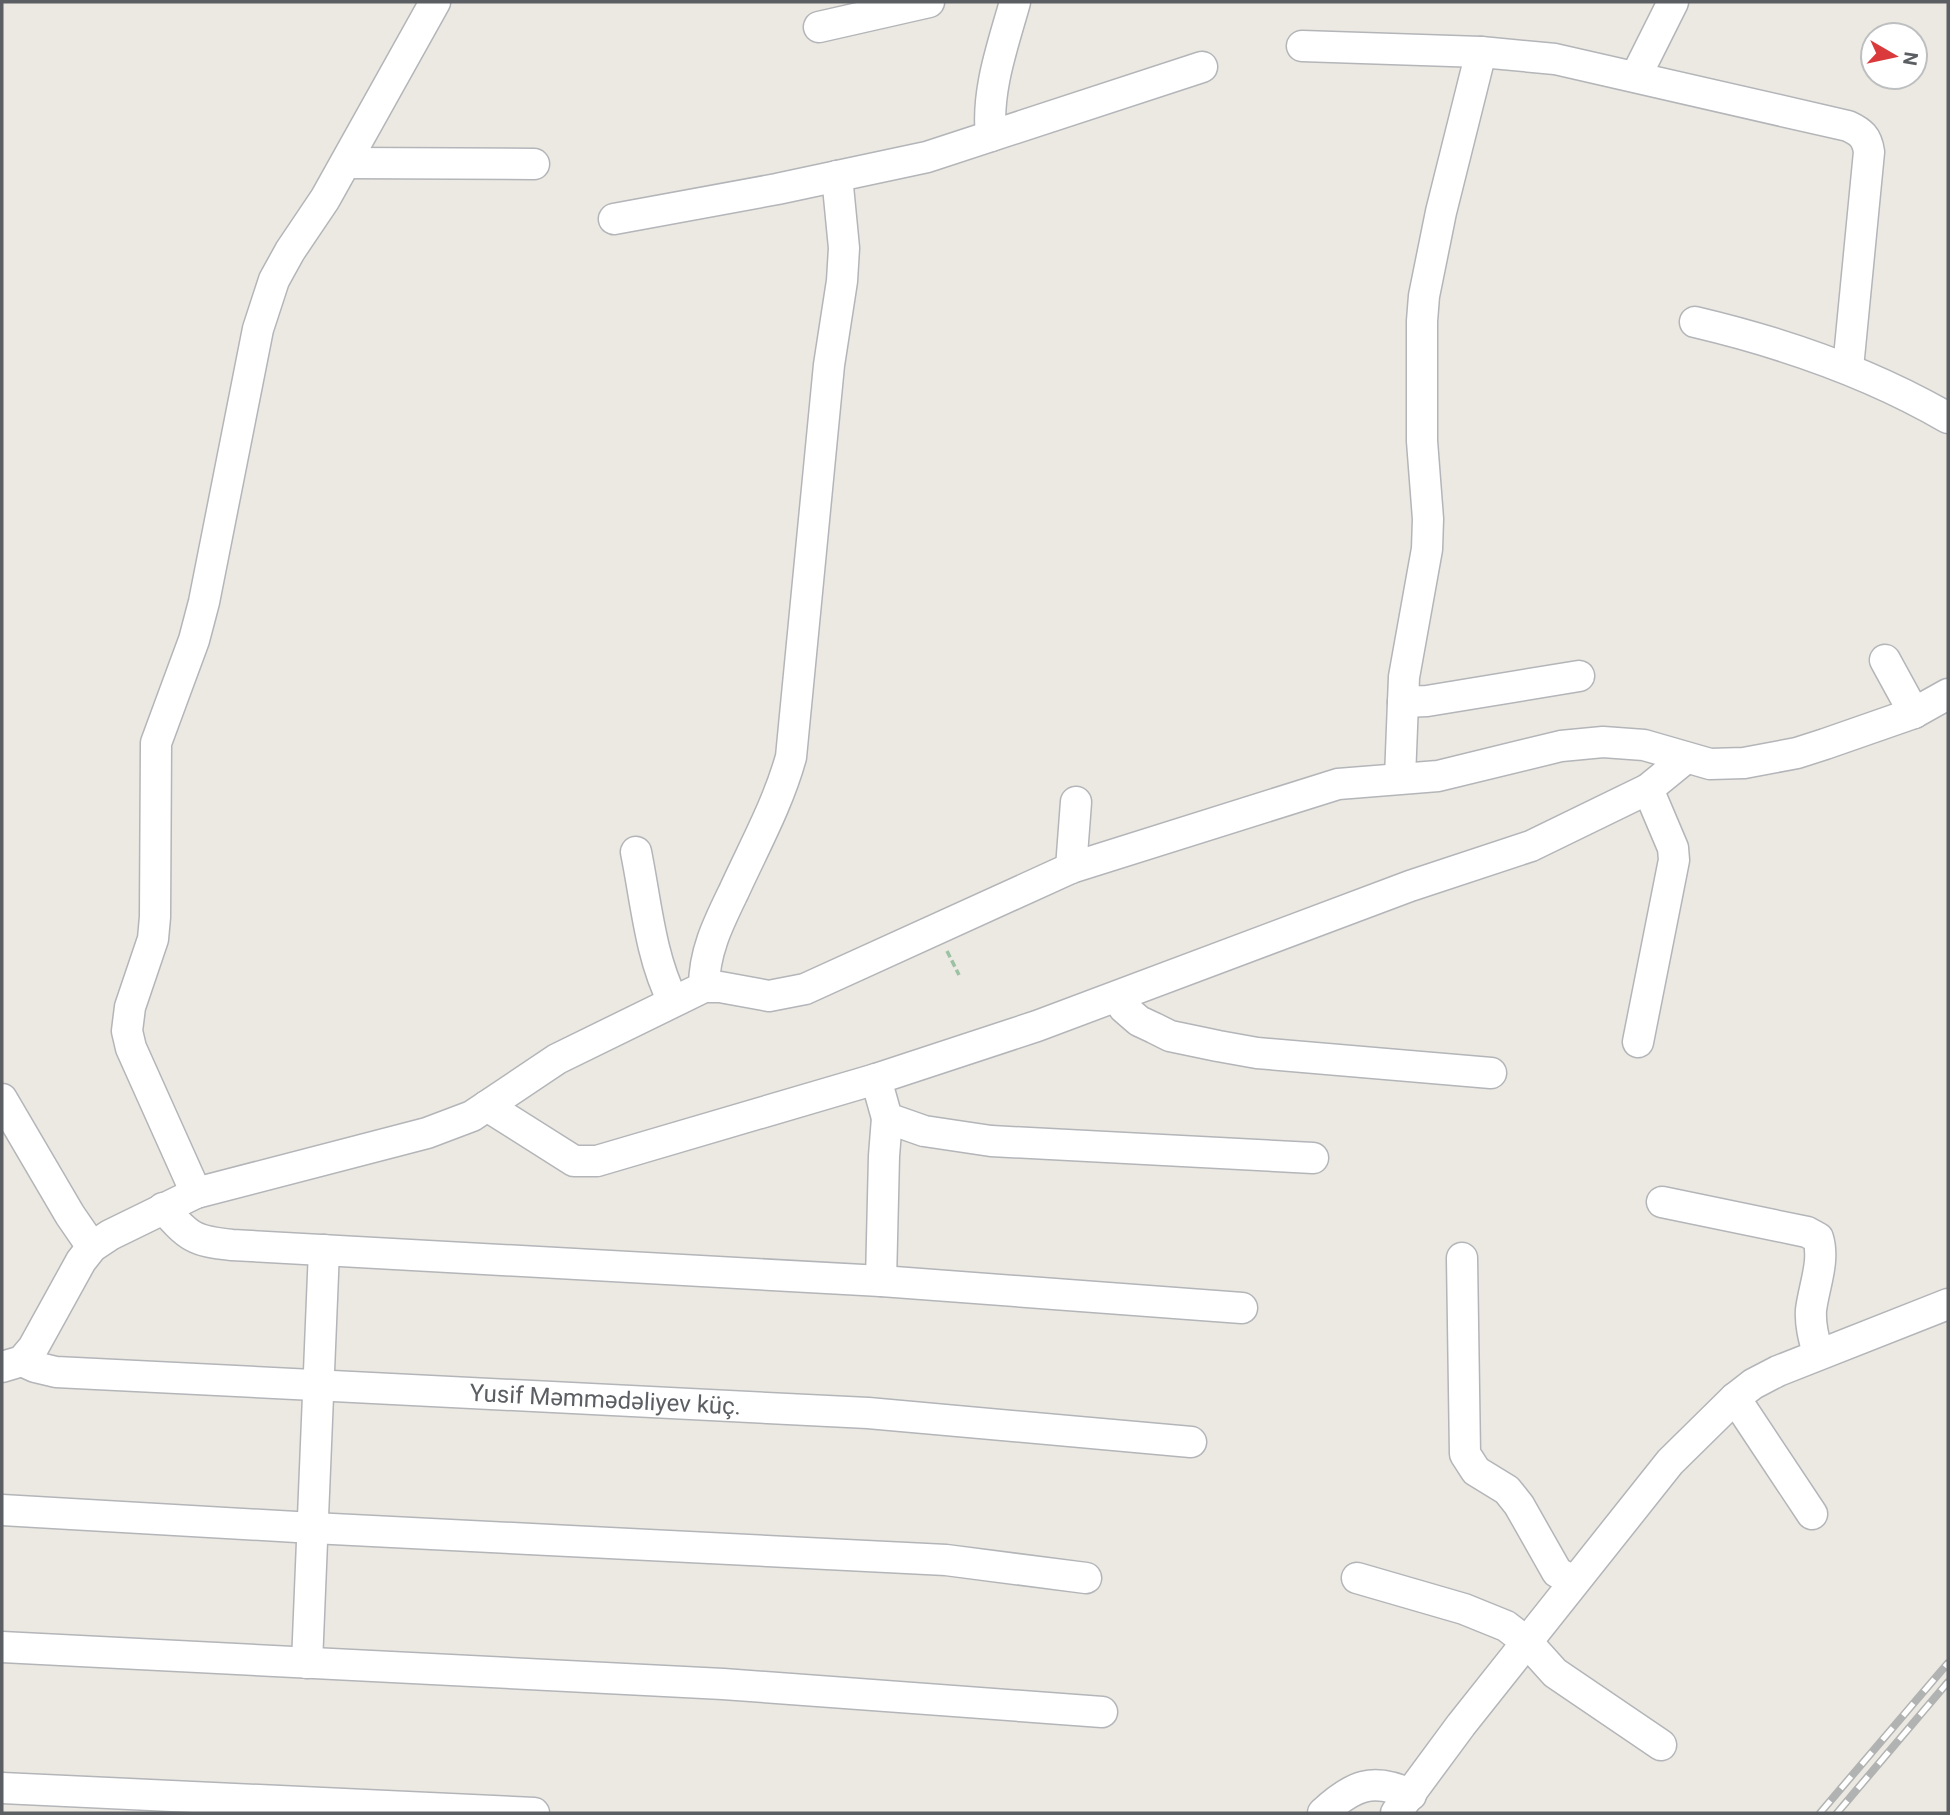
<svg xmlns="http://www.w3.org/2000/svg" width="1950" height="1815" viewBox="0 0 1950 1815" font-family="Roboto,sans-serif">
	<rect width="100%" height="100%" fill="#ece9e2"/>
	<g fill="none" stroke-linecap="round" stroke-linejoin="round">
		<defs>
			<g id="minor">
				<path d="M819 27 929 2"/>
				<path d="M1302 46 1481 52 1555 59 1848 126C1861 132 1867 137 1869 152L1848 368"/>
				<path d="M1636 76 1673 2"/>
				<path d="M991 136C986 91 1003 45 1015 2"/>
				<path d="M346 163 534 164"/>
				<path d="M614 219 777 189 927 157 1202 67"/>
				<path d="M1695 322C1784 343 1869 372 1948 418"/>
				<path d="M1885 660 1914 713"/>
				<path d="M1403 702 1427 701 1579 676"/>
				<path d="M1400 778 1404 677 1427 549 1428 519 1422 441V321L1424 296 1441 212 1481 52"/>
				<path d="M636 852C646 901 650 956 673 1001"/>
				<path d="M1071 868 1076 802"/>
				<path d="M704 987C704 951 719 922 734 891 754 847 778 804 791 757L829 365 842 281 844 248 837 176"/>
				<path d="M1117 997 1124 1008 1139 1021 1154 1028 1170 1036 1218 1046 1257 1053 1491 1073"/>
				<path d="M1638 1042 1674 860 1673 848 1648 789"/>
				<path d="M876 1079 887 1118 924 1131 991 1141 1313 1158"/>
				<path d="M2 1099 70 1215 92 1247"/>
				<path d="M487 1106 574 1161H597L876 1079 1037 1026 1410 886 1531 846 1648 789 1686 758"/>
				<path d="M196 1193 131 1048 127 1031 130 1007 153 939 155 917 156 743 194 640 204 602 258 329 274 280 290 251 325 199 435 2"/>
				<path d="M1662 1202 1807 1232 1818 1238C1825 1261 1814 1286 1811 1310 1810 1325 1814 1339 1818 1354"/>
				<path d="M163 1208C189 1237 193 1241 232 1245L881 1281 1242 1308"/>
				<path d="M1462 1258 1465 1454 1476 1471 1507 1490 1519 1505 1557 1572 1574 1582"/>
				<path d="M881 1281 884 1156 887 1118"/>
				<path id="s1" d="M22 1361 35 1367 56 1372 868 1413 1191 1442"/>
				<path d="M2 1367 22 1361 33 1348 81 1261 92 1247 110 1235 196 1193 427 1133 472 1116 557 1059 704 987H720L769 996 805 989 1071 868 1338 784 1438 776 1561 746 1603 742 1644 745 1710 764 1744 763 1797 753 1825 744 1914 713 1948 694"/>
				<path d="M1735 1398 1812 1514"/>
				<path d="M2 1510 313 1528 946 1560 1086 1578"/>
				<path d="M1357 1578 1464 1609 1506 1626 1527 1642 1555 1673 1661 1745"/>
				<path d="M2 1647 723 1684 1102 1712"/>
				<path d="M307 1663 324 1250"/>
				<path d="M2 1788 534 1813"/>
				<path d="M1323 1813C1352 1786 1373 1776 1411 1795"/>
				<path d="M1396 1813 1461 1725 1670 1462 1735 1398 1753 1384 1778 1371 1948 1304"/>
			</g>
		</defs>
		<!-- minor casing -->
		<use href="#minor" stroke="#b3b5b9" stroke-width="33"/>
		<!-- path -->
		<path stroke="#9bc2a2" stroke-width="3.5" stroke-dasharray="7 3.5" stroke-linecap="butt" d="M947 951 959 975"/>
		<!-- minor -->
		<use href="#minor" stroke="#fff" stroke-width="30"/>
		<defs>
			<path id="rail" d="M1820 1813 1948 1663
				M1837 1813 1948 1682"/>
		</defs>
		<!-- rail casing -->
		<use href="#rail" stroke="#b1b2b2" stroke-width="8"/>
		<!-- rail -->
		<use href="#rail" stroke="#fff" stroke-width="5" stroke-dasharray="16" stroke-linecap="butt"/>
	</g>
	<g text-anchor="middle" stroke-width="5" stroke-linejoin="round" paint-order="stroke">
		<!-- street labels -->
		<g font-size="24" fill="#5b5e62" stroke="#fff">
			<text dy="8" stroke="none"><textPath href="#s1" startOffset="586">Yusif Məmmədəliyev küç.</textPath></text>
		</g>
	</g>
	<!-- border -->
	<rect width="1950" height="1815" fill="none" stroke="#5b5e62" stroke-width="7"/>
	<!-- north arrow -->
	<g transform="translate(1894 56) rotate(99)"><circle r="33" fill="#ffffff" stroke="#bdbfc0" stroke-width="2"/>
	<path d="M0-5L12 26L0 18L-12 26Z" fill="#da3a3b"/>
	<text y="-10" font-size="19" font-weight="bold" text-anchor="middle" fill="#5b5e62">N</text>
	</g>
</svg>
